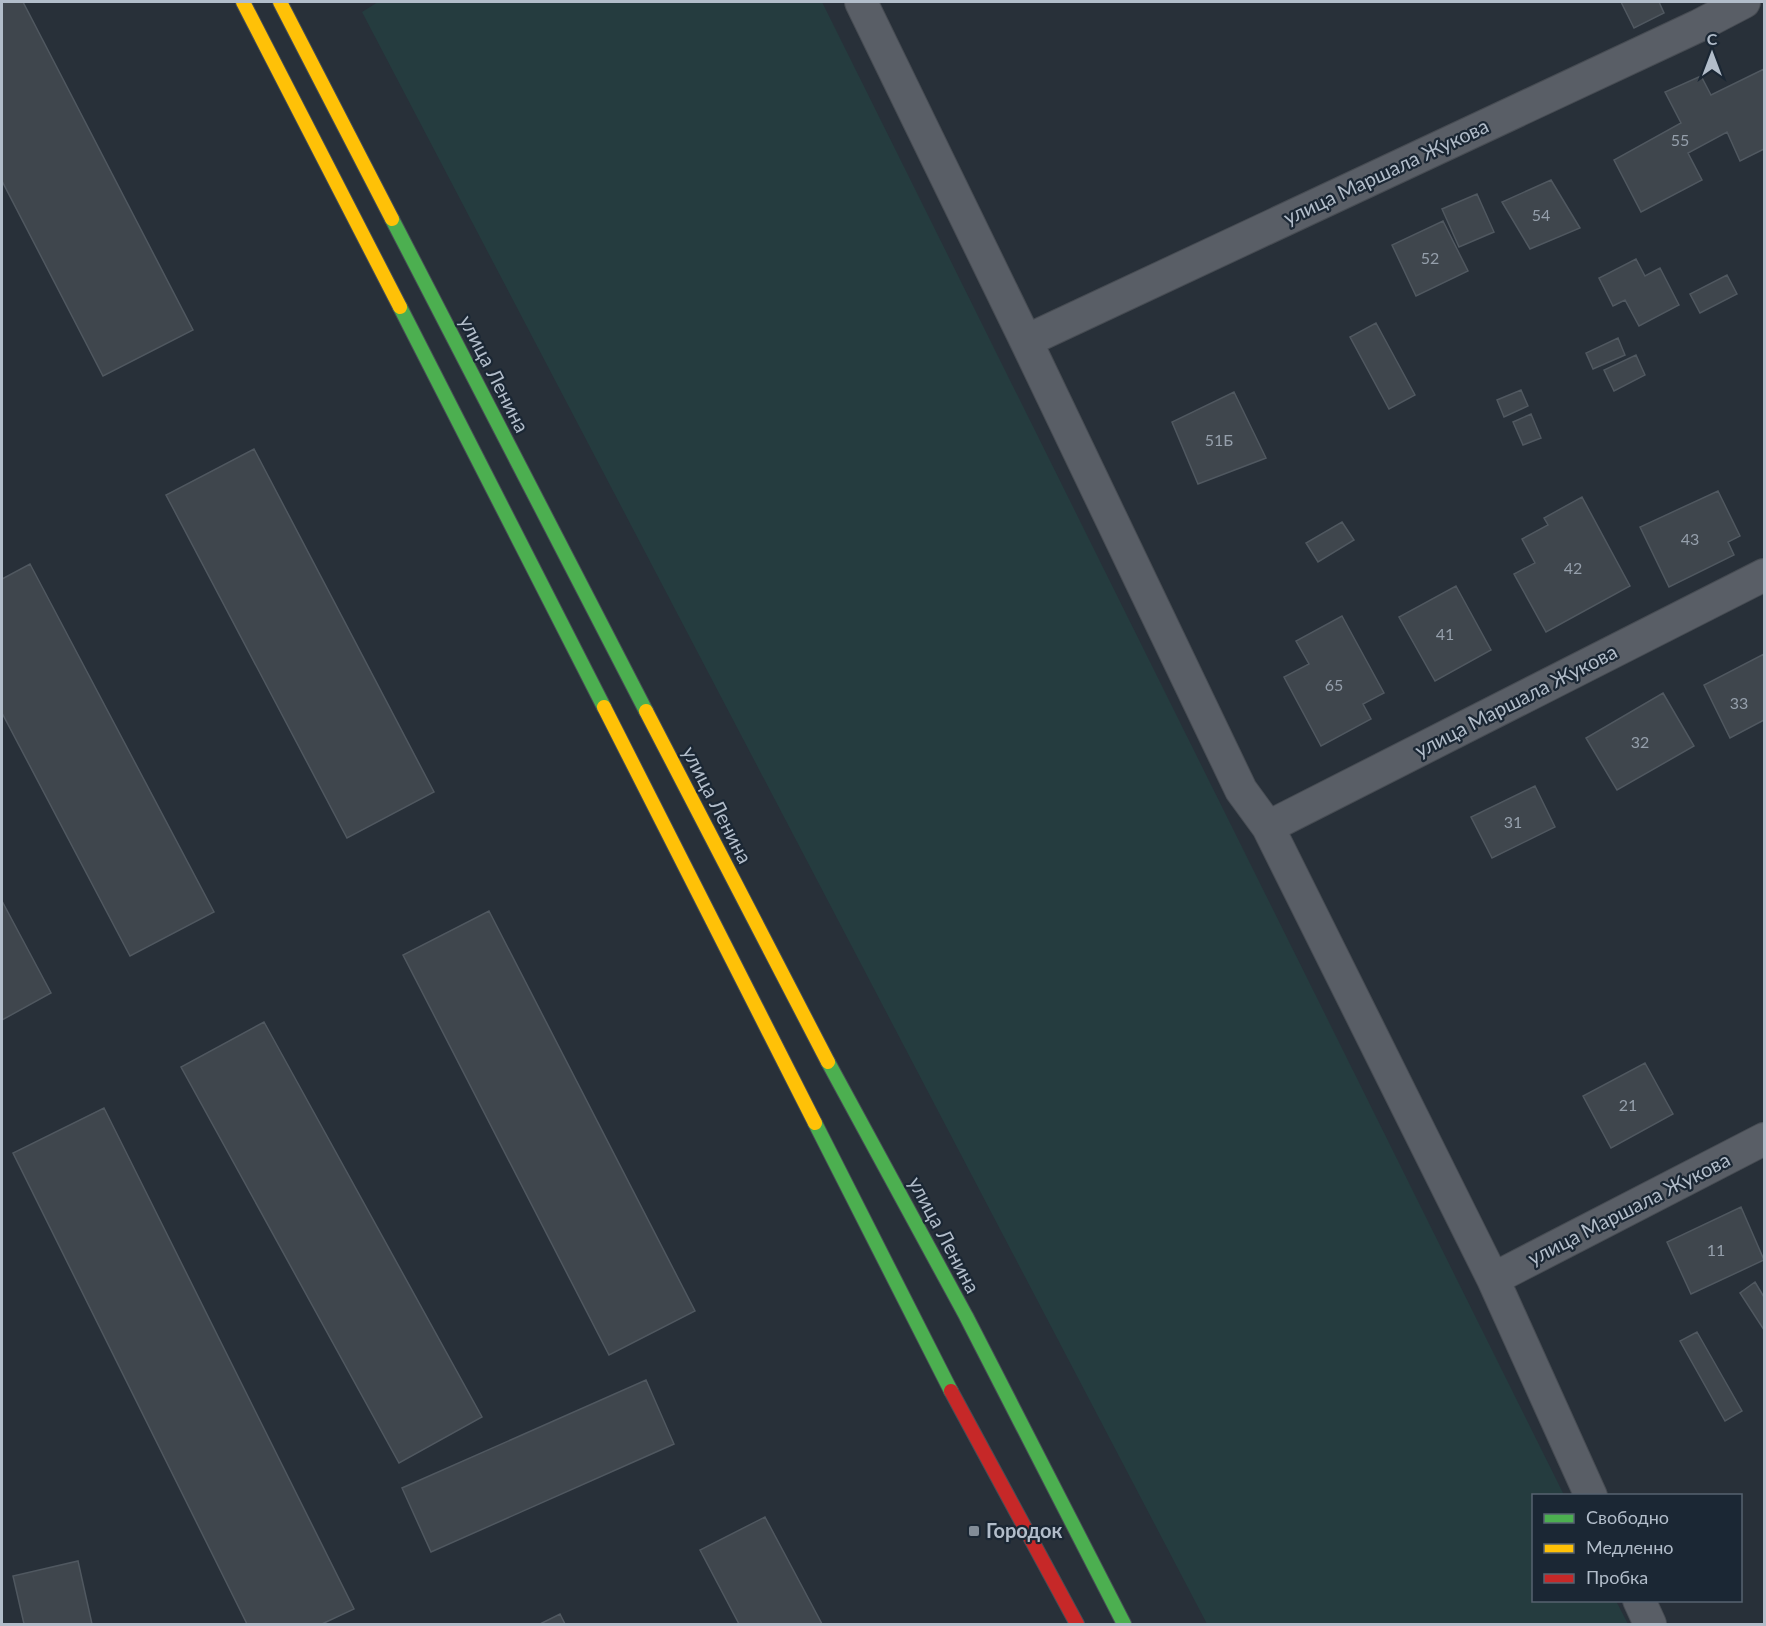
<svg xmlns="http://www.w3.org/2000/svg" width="1766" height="1626" viewBox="0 0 1766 1626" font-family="Lato,sans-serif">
	<rect width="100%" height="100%" fill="#283039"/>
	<!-- green -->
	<path fill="#253c3f" d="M378 2H822L1564 1495 1534 1496V1600L1616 1601 1628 1624H1207L362 12Z"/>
	<!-- building -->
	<path fill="#3f464d" stroke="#505860" stroke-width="1.5" d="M2 2H23L193 330 103 376 2 181Z
		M1621 2H1659L1664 13 1634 28Z
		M1764 69V149L1740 161 1727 132 1688 153 1702 180 1641 212 1614 160 1681 123 1665 92 1701 76 1711 95Z
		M1551 180 1580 228 1530 249 1502 202Z
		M1477 194 1494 232 1459 247 1442 209Z
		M1443 221 1468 271 1416 296 1392 245Z
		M1636 259 1645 276 1660 268 1679 305 1639 326 1625 300 1613 306 1599 278Z
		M1727 275 1737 294 1700 313 1690 294Z
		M1376 323 1415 395 1389 409 1350 337Z
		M1618 338 1625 355 1593 369 1586 353Z
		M1636 355 1645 375 1614 391 1604 370Z
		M1521 390 1528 406 1504 417 1497 400Z
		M1234 392 1266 458 1198 484 1172 422Z
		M1531 414 1541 438 1523 445 1513 422Z
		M254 449 434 792 347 838 166 495Z
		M1718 491 1740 536 1728 542 1734 555 1669 587 1640 527Z
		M1582 497 1630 586 1546 632 1514 574 1535 563 1522 539 1548 525 1544 518Z
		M1342 522 1354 540 1318 562 1306 543Z
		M30 564 214 912 130 956 2 713V579Z
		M1456 586 1491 650 1435 681 1399 617Z
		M1342 616 1384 693 1363 704 1371 719 1321 746 1284 677 1309 664 1296 641Z
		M1764 654V720L1730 738 1704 685Z
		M1663 693 1694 746 1617 790 1586 738Z
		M1535 786 1555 827 1492 858 1471 817Z
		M2 901 51 993 2 1020Z
		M489 911 695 1311 609 1355 403 955Z
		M264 1022 482 1417 399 1463 181 1067Z
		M1645 1063 1673 1114 1611 1148 1583 1096Z
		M104 1108 354 1609 322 1624H247L13 1153Z
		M1741 1207 1764 1260 1691 1294 1667 1242Z
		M1755 1282 1764 1297V1330L1740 1293Z
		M1697 1332 1742 1411 1725 1421 1680 1341Z
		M646 1380 674 1444 431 1552 402 1488Z
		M765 1517 822 1624H739L700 1550Z
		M78 1561 92 1624H24L13 1576Z
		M560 1614 565 1624H540Z"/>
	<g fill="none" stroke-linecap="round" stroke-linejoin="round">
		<defs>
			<path id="street" d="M861 2 1026 341 1241 790 1268 827 1493 1279 1591 1496
				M1026 341 1698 26 1744 2
				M1268 827 1764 575
				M1493 1279 1764 1139
				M1639 1600 1650 1624"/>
			<path id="fast" d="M392 219 646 711
				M400 307 604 707
				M828 1062 966 1316 1124 1624
				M815 1123 951 1391"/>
			<path id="slow" d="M243 2 400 307
				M280 2 392 219
				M604 707 815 1123
				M646 711 828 1062"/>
			<path id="jam" d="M951 1391 1077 1624"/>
		</defs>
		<!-- street casing -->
		<use href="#street" stroke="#474c53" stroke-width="34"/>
		<!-- fast casing -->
		<use href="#fast" stroke="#464d55" stroke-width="16"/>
		<!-- slow casing -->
		<use href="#slow" stroke="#464d55" stroke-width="16"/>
		<!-- jam casing -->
		<use href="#jam" stroke="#464d55" stroke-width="16"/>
		<!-- street -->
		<use href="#street" stroke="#595e66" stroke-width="32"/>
		<!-- fast -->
		<use href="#fast" stroke="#4caf50" stroke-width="14"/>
		<!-- slow -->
		<use href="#slow" stroke="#ffc107" stroke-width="14"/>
		<!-- jam -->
		<use href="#jam" stroke="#c62828" stroke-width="14"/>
	</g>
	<!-- markers -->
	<rect fill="#828c97" stroke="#1b2734" stroke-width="2" x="968" y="1525" width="12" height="12" rx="3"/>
	<g text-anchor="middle" stroke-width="4.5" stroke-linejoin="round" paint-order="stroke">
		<!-- number labels -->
		<g font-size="16" fill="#959fab">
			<text x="1680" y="146">55</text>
			<text x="1541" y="221">54</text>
			<text x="1430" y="264">52</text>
			<text x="1219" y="446">51Б</text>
			<text x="1690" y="545">43</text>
			<text x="1573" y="574">42</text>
			<text x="1445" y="640">41</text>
			<text x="1334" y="691">65</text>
			<text x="1739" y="709">33</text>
			<text x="1640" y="748">32</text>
			<text x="1513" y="828">31</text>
			<text x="1628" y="1111">21</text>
			<text x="1716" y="1256">11</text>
		</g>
		<!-- street labels -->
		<g font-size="20" fill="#b2bdca" stroke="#1b2734">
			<text transform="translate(1386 172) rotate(-25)" y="7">улица Маршала Жукова</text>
			<text transform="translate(494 374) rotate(63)" y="7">улица Ленина</text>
			<text transform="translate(1516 701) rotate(-27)" y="7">улица Маршала Жукова</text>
			<text transform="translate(717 805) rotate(63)" y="7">улица Ленина</text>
			<text transform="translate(1629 1209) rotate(-27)" y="7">улица Маршала Жукова</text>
			<text transform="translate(944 1235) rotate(62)" y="7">улица Ленина</text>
		</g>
		<!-- poi labels -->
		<g font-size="20" font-weight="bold" fill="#b2bdca" stroke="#1b2734" text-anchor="start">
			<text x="986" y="1538">Городок</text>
		</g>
	</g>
	<!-- border -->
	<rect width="1766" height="1626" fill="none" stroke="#b2bdca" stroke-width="6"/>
	<!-- legend -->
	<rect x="1532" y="1494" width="210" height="108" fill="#1b2734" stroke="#576370" stroke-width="1.5"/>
	<rect x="1544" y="1514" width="30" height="9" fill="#4caf50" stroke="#576370" stroke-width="1.5"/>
	<text x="1586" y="1524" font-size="18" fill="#b2bdca">Свободно</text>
	<rect x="1544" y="1544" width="30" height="9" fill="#ffc107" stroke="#576370" stroke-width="1.5"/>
	<text x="1586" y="1554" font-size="18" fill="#b2bdca">Медленно</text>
	<rect x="1544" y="1574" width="30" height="9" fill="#c62828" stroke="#576370" stroke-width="1.5"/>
	<text x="1586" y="1584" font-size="18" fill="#b2bdca">Пробка</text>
	<!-- north arrow -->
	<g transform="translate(1712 54)" stroke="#1b2734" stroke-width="4.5" paint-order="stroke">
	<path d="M0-4.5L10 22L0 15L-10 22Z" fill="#b2bdca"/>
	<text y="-9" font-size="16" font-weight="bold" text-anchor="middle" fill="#b2bdca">С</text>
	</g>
</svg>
